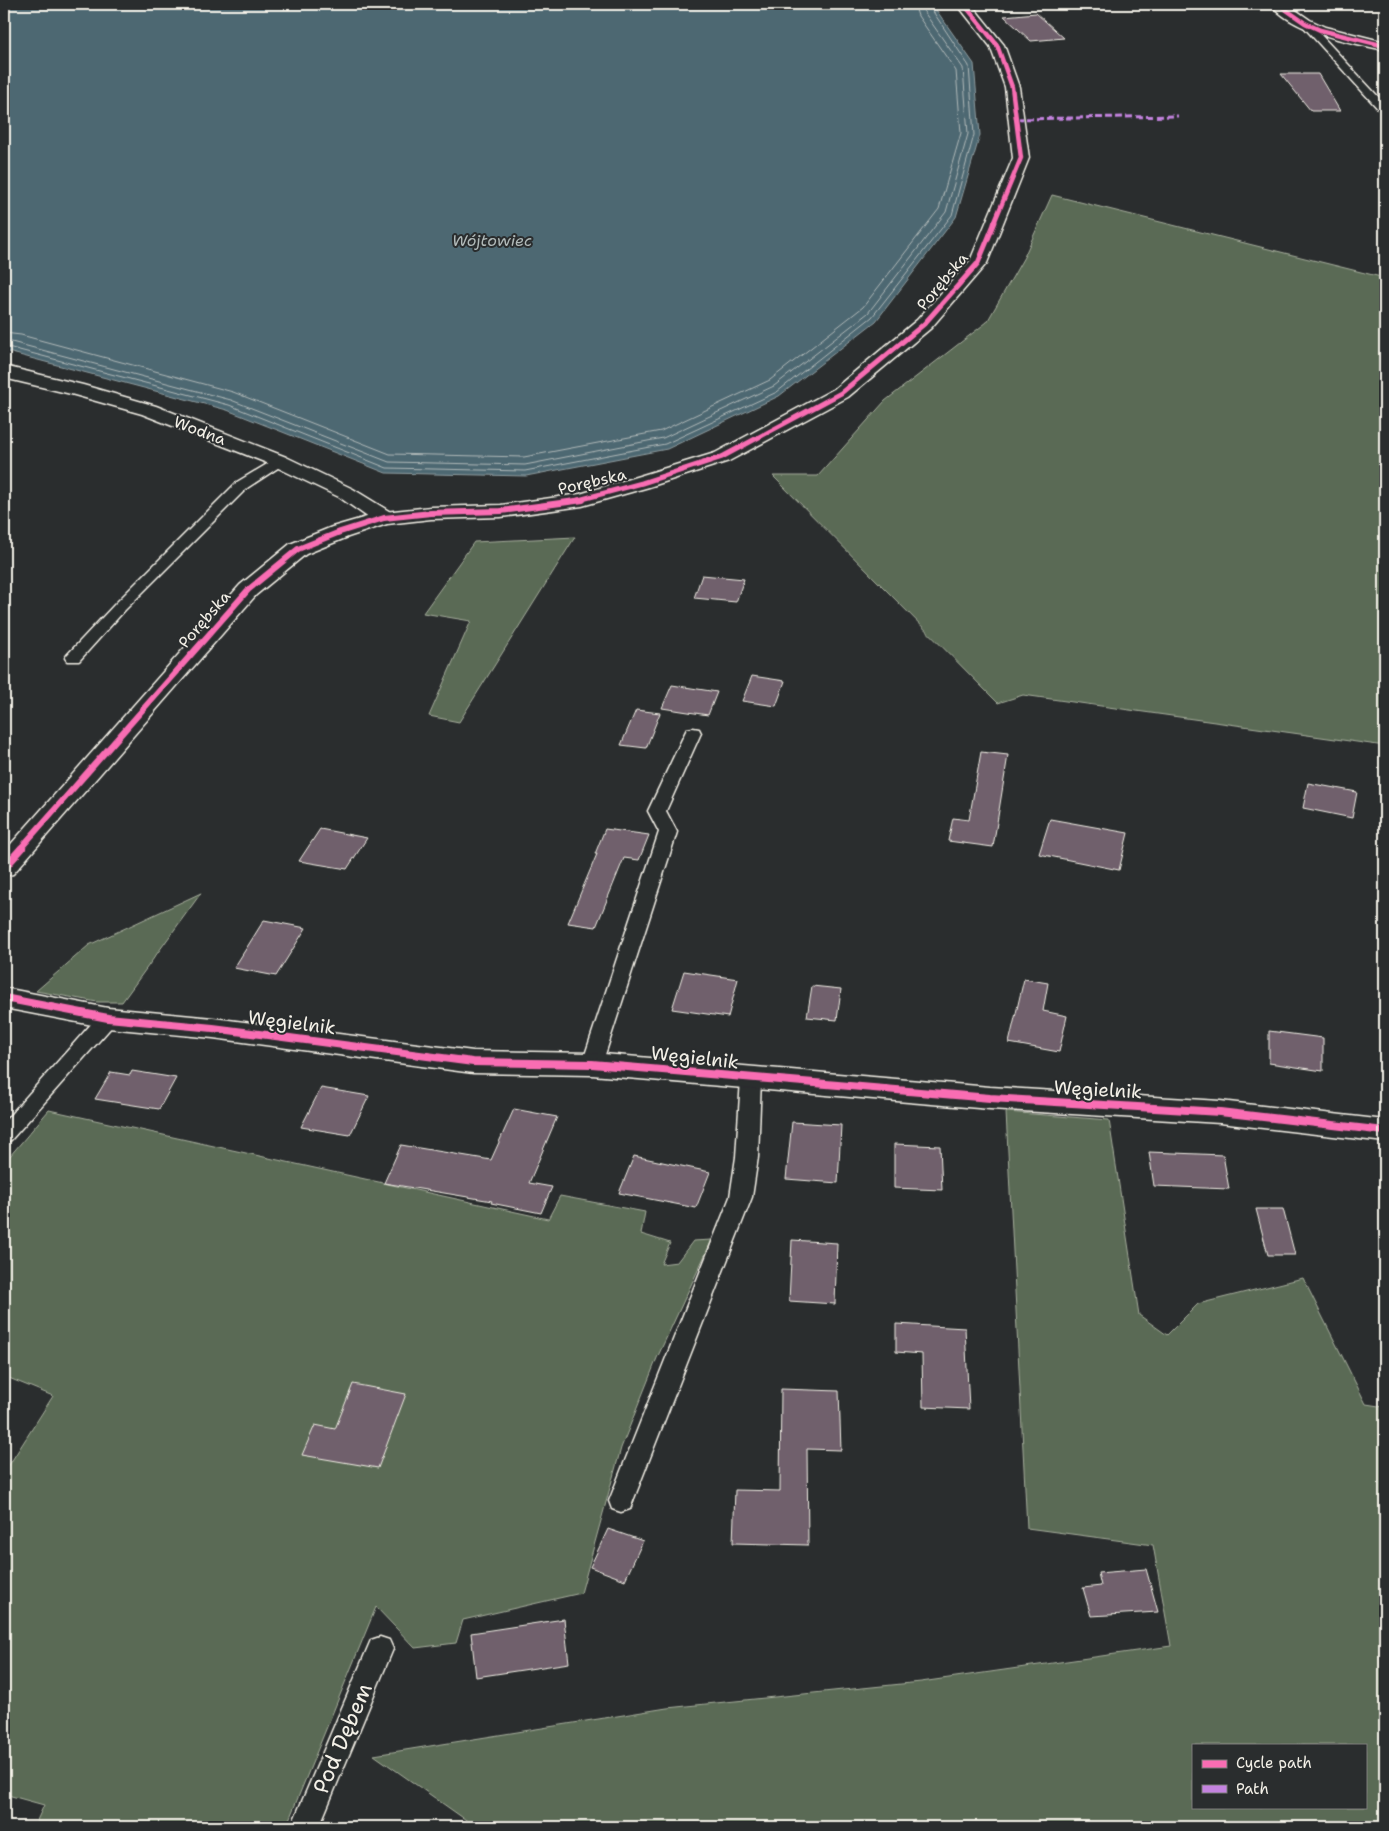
<svg xmlns="http://www.w3.org/2000/svg" width="1389" height="1831" viewBox="0 0 1389 1831" font-family="'Shantell Sans',sans-serif">
	<rect width="100%" height="100%" fill="#2a2d2e"/>
	<filter id="ink" filterUnits="userSpaceOnUse"><feTurbulence type="fractalNoise" baseFrequency=".02" numOctaves="2"/><feDisplacementMap in="SourceGraphic" scale="10" xChannelSelector="R" yChannelSelector="G"/><feConvolveMatrix kernelMatrix="1 2 1 2 8 2 1 2 1" color-interpolation-filters="sRGB"/></filter>
	<g filter="url(#ink)">
		<!-- green -->
		<path fill="#5a6b54" stroke="#a7ae9e" fill-rule="evenodd" d="M1052 195 1385 278V746L1023 695 998 703 773 476H818L885 401 987 322 1024 257Z
			M575 537 459 722 429 716 471 621 423 613 474 542Z
			M201 893 122 1002H97L36 991 89 945Z
			M49 1110 548 1219 560 1196 645 1212 641 1234 670 1243 661 1264 677 1262 693 1241 712 1240 657 1358 621 1448 581 1593 463 1620 456 1643 415 1648 376 1607 286 1827H34L44 1805 4 1794V1473L53 1396 4 1376V1163Z
			M1006 1112 1109 1120 1139 1315 1167 1335 1198 1304 1303 1278 1366 1404 1385 1407V1827H476L374 1755 667 1708 921 1682 1171 1646 1153 1545 1027 1528ZM1193 1745H1365V1807H1193Z"/>
		<!-- water -->
		<path fill="#4d6772" stroke="#909ea1" d="M4 4H932L974 64 980 135 956 217 876 321 779 396 667 449 526 476 386 473 227 410 4 351Z"/>
		<g fill="none" stroke-linecap="round" stroke-linejoin="round">
			<!-- shore -->
			<path stroke="#b1bab9" stroke-width="1" d="M4 333 21 335 233 392 390 454 524 457 661 431 770 380 863 307 939 209 961 133 956 71 918 16 914 4
				M4 340 231 400 389 462 525 465 663 438 774 386 868 313 946 212 968 134 963 68 924 12 922 4
				M4 346 229 405 387 468 525 471 665 444 777 392 872 317 952 215 974 135 969 66 928 4"/>
		</g>
		<!-- building -->
		<path fill="#6f606c" stroke="#f4f1e8" d="M1036 13 1064 38 1031 41 1004 16Z
			M1281 74H1318L1340 111H1311Z
			M702 575 744 579 736 602 694 598Z
			M752 676 785 681 776 706 742 701Z
			M672 685 717 692 708 715 662 708Z
			M636 710 660 713 646 748 621 745Z
			M981 752 1008 755 993 847 948 841 953 818 969 820Z
			M1308 783 1357 792 1352 818 1303 808Z
			M1050 819 1128 833 1119 870 1039 854Z
			M320 829 367 838 347 869 299 861Z
			M605 829 649 835 639 860 624 858 596 927 568 923 597 854H595Z
			M264 920 306 928 276 976 234 968Z
			M684 971 738 979 728 1017 672 1009Z
			M1024 979 1048 983 1043 1011 1067 1016 1059 1052 1009 1043Z
			M812 986 841 989 837 1020 807 1017Z
			M1269 1031 1323 1038V1071L1269 1063Z
			M132 1071 176 1078 159 1109 95 1099 111 1072 130 1075Z
			M321 1088 369 1096 350 1135 301 1127Z
			M514 1109 557 1117 529 1183 552 1187 541 1213 491 1203 492 1201 384 1183 401 1145 491 1160Z
			M792 1122 841 1125 838 1183 786 1179Z
			M894 1144 940 1146 942 1190 894 1188Z
			M1149 1152 1223 1155 1229 1189 1154 1186Z
			M634 1156 710 1172 696 1208 619 1193Z
			M1256 1209H1283L1295 1255H1268Z
			M792 1240 837 1243 835 1304 789 1301Z
			M896 1324 965 1328 969 1409 923 1407 922 1354 896 1352Z
			M353 1384 406 1394 378 1468 302 1455 315 1425 335 1429Z
			M781 1389 839 1391 841 1450 807 1449 808 1545 733 1543 735 1490 780 1491Z
			M608 1529 643 1541 625 1580 590 1567Z
			M1146 1569 1158 1612 1091 1616 1083 1588 1101 1586 1098 1573Z
			M564 1619 569 1663 476 1677 471 1633Z"/>
		<g fill="none" stroke-linecap="round" stroke-linejoin="round">
			<defs>
				<path id="service" d="M1305 20 1308 21 1385 104V113L1381 112 1302 25 1300 23Z
					M279 457 286 461 284 464 247 488 125 610 79 661H67L65 658 67 655 115 604 237 482Z
					M693 728 699 729 701 733 666 811 677 832 602 1064 599 1069 592 1071 585 1069 582 1064 659 832 648 811 685 733 687 729Z
					M108 1011 115 1013 118 1018 115 1023 11 1140 4 1143V1122L101 1013Z
					M751 1072 758 1074 761 1079 758 1157 752 1197 633 1501 630 1509 621 1512 612 1509 609 1501 730 1197 736 1157 741 1079 744 1074Z
					M380 1637 389 1640 393 1649 319 1827H291L371 1640Z"/>
				<path id="minor" d="M1271 4H1287L1310 20 1325 27 1385 42V50C1352 43 1292 32 1271 4Z
					M4 366 83 385 156 406 286 457 353 489 392 513 395 518 392 523 384 524 376 523 339 497 272 465 142 414 71 394 4 378Z
					M4 988 108 1008 213 1018 473 1051 592 1053 990 1087 1220 1101 1385 1120V1142L1220 1123 990 1109 592 1075 473 1073 213 1038 108 1028 4 1008Z"/>
				<path id="tertiary" d="M957 4H971L1004 45 1019 87 1029 158 987 263 931 328 848 397 729 461 649 487 582 506 501 517 431 519 387 524 348 537 306 554 256 595 13 874 4 876V852L240 585 290 544 332 527 384 512 431 507 501 505 580 494 715 453 834 389 917 320 970 261 1013 158 1005 87 990 46Z"/>
			</defs>
			<!-- service casing -->
			<use href="#service" stroke="#f4f1e8" stroke-width="3"/>
			<!-- minor casing -->
			<use href="#minor" stroke="#f4f1e8" stroke-width="3"/>
			<!-- tertiary casing -->
			<use href="#tertiary" stroke="#f4f1e8" stroke-width="3"/>
			<!-- service -->
			<use href="#service" fill="#2a2d2e" fill-rule="evenodd"/>
			<!-- minor -->
			<use href="#minor" fill="#2a2d2e" fill-rule="evenodd"/>
			<!-- tertiary -->
			<use href="#tertiary" fill="#2a2d2e" fill-rule="evenodd"/>
			<!-- quiet -->
			<path stroke="#c483df" stroke-width="3" stroke-dasharray="7 3" stroke-linecap="butt" d="M1016 119 1178 116"/>
			<defs>
				<path id="cycleway-far3" d="M964 4 997 45 1012 87 1021 158 994 223
					M1278 4 1305 23 1320 30 1385 46"/>
				<path id="cycleway-far2" d="M575 501 642 483 722 457 841 393 924 324 978 263 995 222"/>
				<path id="cycleway-far1" d="M20 849 248 590 298 549 340 532 384 518 431 513 501 511 583 500"/>
				<path id="cycleway" d="M4 868 22 848
					M4 998 108 1018 213 1028 473 1062 592 1064 990 1098 1220 1112 1385 1131"/>
			</defs>
			<!-- cycleway-far3 casing -->
			<use href="#cycleway-far3" stroke="#2a2d2e" stroke-width="6"/>
			<!-- cycleway-far2 casing -->
			<use href="#cycleway-far2" stroke="#2a2d2e" stroke-width="7"/>
			<!-- cycleway-far1 casing -->
			<use href="#cycleway-far1" stroke="#2a2d2e" stroke-width="9"/>
			<!-- cycleway casing -->
			<use href="#cycleway" stroke="#2a2d2e" stroke-width="11"/>
			<!-- cycleway-far3 -->
			<use href="#cycleway-far3" stroke="#f96db3" stroke-width="4.5"/>
			<!-- cycleway-far2 -->
			<use href="#cycleway-far2" stroke="#f96db3" stroke-width="5"/>
			<!-- cycleway-far1 -->
			<use href="#cycleway-far1" stroke="#f96db3" stroke-width="6"/>
			<!-- cycleway -->
			<use href="#cycleway" stroke="#f96db3" stroke-width="8"/>
		</g>
	</g>
	<g text-anchor="middle" stroke-width="4" stroke-linejoin="round" paint-order="stroke">
		<!-- far-water labels -->
		<g font-size="16" font-style="italic" fill="#b1bab9" stroke="#2a2d2e">
			<text x="492" y="246">Wójtowiec</text>
		</g>
		<!-- far-street labels -->
		<g font-size="16" fill="#f4f1e8" stroke="#2a2d2e">
			<text transform="translate(942 281) rotate(-50)" y="6">Porębska</text>
			<text transform="translate(200 430) rotate(21)" y="6">Wodna</text>
			<text transform="translate(592 481) rotate(-13)" y="6">Porębska</text>
			<text transform="translate(204 619) rotate(-49)" y="6">Porębska</text>
		</g>
		<!-- street labels -->
		<g font-size="19" fill="#f4f1e8" stroke="#2a2d2e">
			<text transform="translate(292 1022) rotate(7)" y="7">Węgielnik</text>
			<text transform="translate(695 1057) rotate(6)" y="7">Węgielnik</text>
			<text transform="translate(1098 1089) rotate(3)" y="7">Węgielnik</text>
		</g>
		<!-- near-street labels -->
		<g font-size="22" fill="#f4f1e8" stroke="#2a2d2e">
			<text transform="translate(342 1738) rotate(-67)" y="8">Pod Dębem</text>
		</g>
	</g>
	<!-- margin -->
	<rect width="1389" height="1831" fill="none" stroke="#2a2d2e" stroke-width="20"/>
	<rect x="10" y="10" width="1369" height="1811" fill="none" stroke="#f4f1e8" stroke-width="2" filter="url(#ink)"/>
	<!-- legend -->
	<rect x="1192" y="1744" width="175" height="65" fill="#2a2d2e" stroke="#7b7b78"/>
	<rect x="1202" y="1760" width="25" height="8" fill="#f96db3" stroke="#7b7b78"/>
	<text x="1236" y="1768" font-size="15" fill="#f4f1e8">Cycle path</text>
	<rect x="1202" y="1785" width="25" height="8" fill="#c483df" stroke="#7b7b78"/>
	<text x="1236" y="1794" font-size="15" fill="#f4f1e8">Path</text>
</svg>
